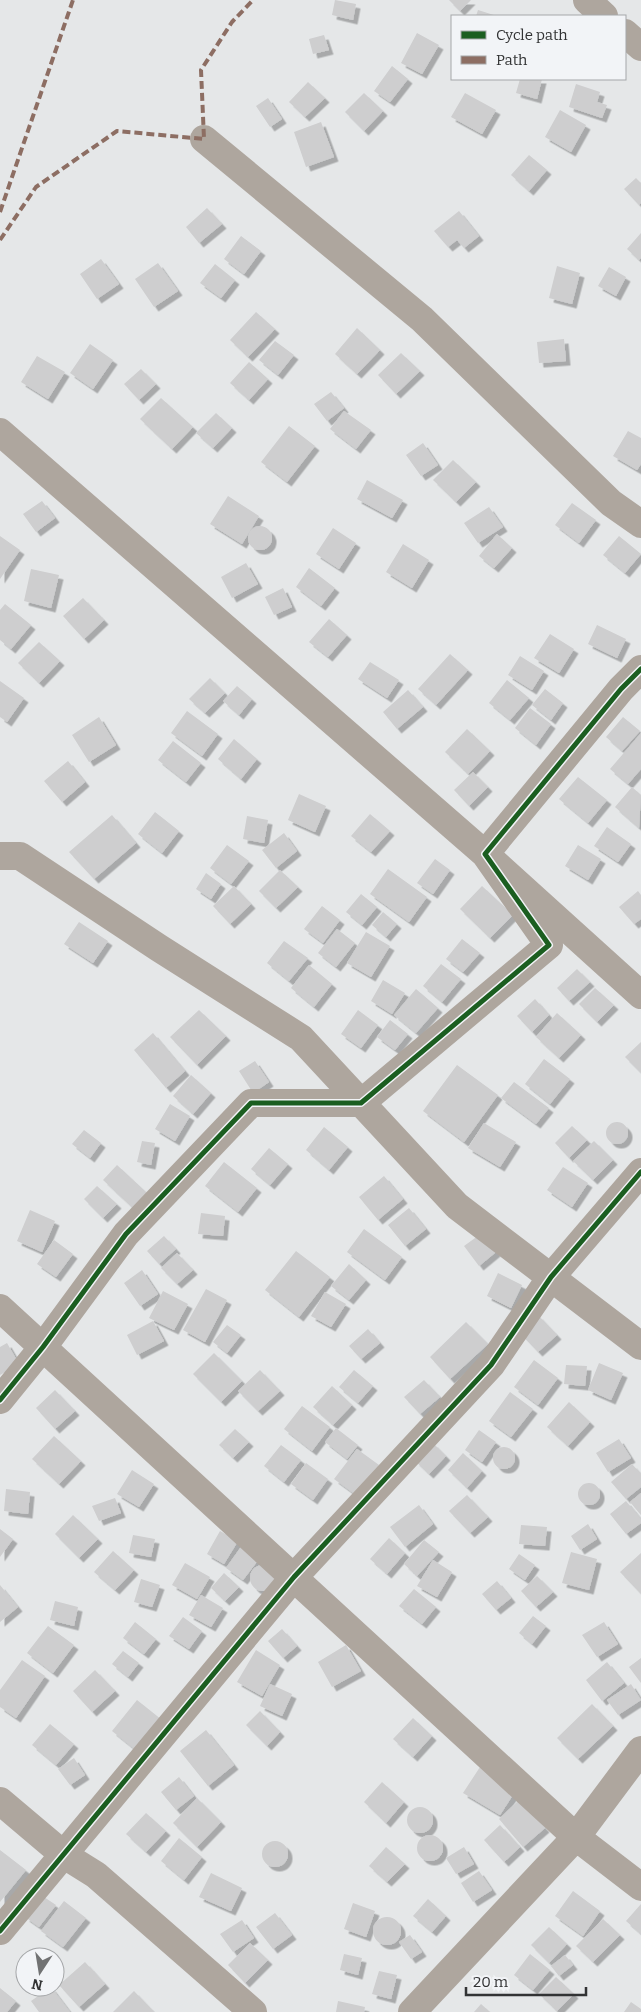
<svg xmlns="http://www.w3.org/2000/svg" width="641" height="2012" viewBox="0 0 641 2012" font-family="Bitter,serif">
	<defs>
		<filter id="shadow"><feDropShadow dx="4.5" dy="4.5" stdDeviation="0" flood-color="#0004"/></filter>
	</defs>
	<rect width="100%" height="100%" fill="#e5e7e8"/>
	<!-- building -->
	<path fill="#cececf" filter="url(#shadow)" d="M335 0 356 4 353 20 332 15Z
		M449 0H471L460 11Z
		M478 10 497 16H476Z
		M417 33 439 45 422 74 401 63Z
		M324 35 329 50 313 54 309 39Z
		M392 66 408 79 390 102 374 91Z
		M520 79H542L537 99 516 93Z
		M308 82 325 98 305 117 289 102Z
		M576 84 600 92 597 102 607 105 602 118 569 107Z
		M364 93 383 111 364 131 345 112Z
		M465 93 496 110 482 134 451 117Z
		M268 98 282 119 270 127 256 106Z
		M560 110 586 125 571 152 545 137Z
		M321 122 334 157 306 167 294 132Z
		M529 155 547 170 529 191 511 175Z
		M636 178 641 183V203L639 205 624 189Z
		M207 208 222 224 199 243 186 227Z
		M459 211 479 236 464 248 457 240 448 247 434 231Z
		M641 233V258L639 260 627 249Z
		M241 236 261 251 244 274 224 259Z
		M101 259 119 284 97 299 80 274Z
		M158 263 178 291 154 307 135 279Z
		M215 264 235 280 221 298 200 283Z
		M557 266 580 273 572 304 549 298Z
		M609 267 626 277 616 296 598 286Z
		M256 312 275 329 248 357 230 340Z
		M357 328 380 350 357 374 335 354Z
		M564 339 566 361 539 363 537 342Z
		M275 341 294 355 278 375 259 360Z
		M90 344 113 360 93 389 70 373Z
		M401 353 420 371 396 394 378 375Z
		M37 356 65 372 48 399 21 382Z
		M249 362 268 379 249 400 230 383Z
		M141 369 156 384 139 400 124 384Z
		M331 392 344 408 327 421 314 404Z
		M161 398 193 427 172 449 140 419Z
		M344 411 371 430 356 449 330 429Z
		M216 413 232 428 213 448 196 433Z
		M289 426 315 446 287 482 261 462Z
		M628 431 641 438V464L637 470 613 456Z
		M423 443 438 465 421 476 406 455Z
		M453 460 476 482 456 502 433 480Z
		M367 480 403 500 392 518 357 499Z
		M228 496 259 516 242 544 210 524Z
		M42 501 55 518 36 532 23 514Z
		M572 503 596 520 579 543 555 525Z
		M489 507 503 527 478 543 464 523Z
		M248 538a12 12 0 1 1 24 0a12 12 0 1 1-24 0Z
		M333 528 356 543 339 569 316 554Z
		M497 534 512 548 494 568 479 556Z
		M0 536 20 550 0 579Z
		M619 536 641 554 625 573 603 555Z
		M403 544 429 560 412 588 386 572Z
		M246 563 258 584 232 598 221 577Z
		M309 568 335 588 321 606 296 587Z
		M31 569 59 575 51 608 24 601Z
		M283 588 292 607 274 615 265 597Z
		M83 598 104 620 84 639 63 616Z
		M5 604 31 625 11 649 0 640V610Z
		M329 619 347 635 328 657 309 642Z
		M597 625 626 639 617 658 588 644Z
		M550 634 574 649 559 673 534 658Z
		M39 642 60 661 39 683 18 663Z
		M450 654 468 670 436 705 418 689Z
		M520 656 544 671 532 690 508 675Z
		M370 662 399 680 387 698 358 679Z
		M210 678 225 693 205 713 189 699Z
		M507 680 529 698 510 720 489 703Z
		M0 681 24 698 7 722 0 717Z
		M237 686 252 699 239 715 223 701Z
		M545 689 563 703 551 720 532 705Z
		M408 690 423 707 397 729 383 712Z
		M530 708 551 724 536 745 515 728Z
		M187 711 218 734 202 756 171 733Z
		M99 717 116 745 89 762 72 735Z
		M623 717 640 731 622 751 606 737Z
		M467 729 490 751 468 774 445 752Z
		M641 733V769L628 784 610 769Z
		M234 739 257 759 241 779 218 759Z
		M173 741 201 763 186 782 158 760Z
		M68 761 85 782 62 802 44 781Z
		M473 772 488 787 469 806 454 790Z
		M578 777 607 800 588 823 559 799Z
		M632 787 641 795 639 828 615 807Z
		M299 794 326 806 315 832 288 820Z
		M155 812 179 831 162 853 138 834Z
		M370 814 390 831 371 852 351 836Z
		M112 815 136 843 94 879 69 852Z
		M247 816 268 820 264 843 243 839Z
		M607 827 631 844 618 862 594 846Z
		M284 833 297 851 276 868 262 850Z
		M227 845 249 861 231 884 210 868Z
		M578 845 601 859 588 880 565 866Z
		M435 859 450 870 433 894 417 883Z
		M388 869 427 897 409 922 370 894Z
		M280 870 298 887 276 908 259 891Z
		M206 873 221 884 211 899 196 889Z
		M234 886 251 904 230 924 213 906Z
		M482 886 513 915 490 938 460 909Z
		M638 891 641 895V919L634 924 619 907Z
		M361 894 377 907 362 925 346 912Z
		M322 906 340 920 323 943 304 929Z
		M383 912 397 924 386 937 372 925Z
		M79 922 108 941 93 963 64 944Z
		M337 929 355 943 336 967 318 953Z
		M366 932 390 946 371 977 347 963Z
		M462 939 480 953 463 972 446 959Z
		M284 941 308 958 289 981 267 963Z
		M441 964 461 979 442 1002 423 986Z
		M309 965 332 984 314 1007 291 988Z
		M577 969 590 982 569 1001 557 988Z
		M383 980 405 993 392 1014 371 1001Z
		M595 988 614 1005 597 1022 579 1004Z
		M416 989 438 1008 416 1033 394 1015Z
		M535 999 549 1015 532 1032 517 1016Z
		M199 1010 226 1036 197 1065 170 1037Z
		M358 1010 378 1025 361 1048 341 1034Z
		M557 1013 581 1035 559 1058 536 1037Z
		M390 1020 408 1034 395 1050 377 1037Z
		M153 1033 185 1071 166 1088 134 1050Z
		M641 1042V1073L625 1057Z
		M544 1059 570 1079 550 1104 525 1084Z
		M255 1061 269 1082 253 1093 239 1071Z
		M457 1065 498 1095 464 1142 423 1111Z
		M191 1075 211 1093 193 1114 173 1096Z
		M514 1082 549 1108 536 1124 501 1098Z
		M170 1104 190 1116 175 1141 155 1129Z
		M606 1133a11 11 0 1 1 22 0a11 11 0 1 1-22 0Z
		M484 1123 516 1142 500 1167 468 1148Z
		M572 1126 587 1140 569 1158 555 1143Z
		M324 1127 348 1147 329 1170 306 1150Z
		M84 1130 101 1143 90 1158 72 1144Z
		M142 1141 155 1143 151 1165 137 1162Z
		M594 1141 613 1160 593 1180 573 1161Z
		M269 1148 288 1164 270 1185 251 1169Z
		M224 1162 257 1188 238 1212 205 1186Z
		M117 1165 147 1193 133 1208 103 1180Z
		M563 1167 588 1183 572 1207 547 1190Z
		M384 1176 403 1199 378 1220 359 1197Z
		M97 1186 117 1204 103 1218 84 1199Z
		M409 1208 426 1229 405 1246 388 1225Z
		M30 1210 55 1221 42 1252 17 1241Z
		M201 1213 225 1216 223 1236 198 1234Z
		M364 1229 402 1257 385 1280 347 1252Z
		M482 1233 496 1252 479 1266 464 1246Z
		M164 1236 176 1249 159 1264 147 1251Z
		M54 1240 73 1254 56 1277 37 1264Z
		M296 1251 330 1277 299 1317 265 1290Z
		M177 1253 193 1270 177 1284 161 1268Z
		M349 1264 366 1280 349 1300 331 1286Z
		M142 1270 158 1294 140 1306 124 1283Z
		M498 1273 522 1285 511 1308 487 1296Z
		M206 1289 227 1300 205 1342 183 1330Z
		M163 1291 188 1304 174 1330 149 1318Z
		M325 1292 346 1304 331 1327 311 1316Z
		M538 1315 557 1335 538 1352 519 1332Z
		M153 1321 164 1341 137 1355 127 1335Z
		M466 1322 488 1344 450 1379 430 1357Z
		M227 1325 241 1335 227 1353 213 1342Z
		M368 1329 380 1343 361 1359 349 1346Z
		M7 1343 19 1364 0 1375V1347Z
		M214 1353 242 1381 221 1402 193 1374Z
		M534 1360 558 1378 538 1405 514 1387Z
		M599 1363 623 1373 611 1400 588 1390Z
		M566 1365 587 1366 585 1386 564 1384Z
		M260 1370 280 1391 258 1411 238 1391Z
		M354 1370 373 1386 358 1403 339 1387Z
		M424 1380 440 1397 420 1414 404 1397Z
		M332 1386 352 1405 333 1425 313 1407Z
		M55 1390 75 1411 55 1429 36 1408Z
		M510 1392 533 1409 511 1437 489 1421Z
		M569 1402 590 1422 568 1446 547 1427Z
		M302 1406 330 1427 312 1451 284 1429Z
		M336 1428 358 1445 347 1459 325 1442Z
		M235 1429 249 1442 233 1458 219 1445Z
		M479 1430 496 1442 482 1462 465 1450Z
		M54 1436 81 1461 59 1484 32 1459Z
		M619 1439 631 1458 608 1472 596 1453Z
		M433 1443 446 1456 429 1474 415 1461Z
		M281 1445 301 1460 284 1482 264 1466Z
		M493 1458a11 11 0 1 1 22 0a11 11 0 1 1-22 0Z
		M357 1449 379 1465 356 1495 334 1479Z
		M463 1453 482 1471 467 1488 448 1470Z
		M306 1463 328 1479 313 1500 291 1484Z
		M632 1464 641 1474V1487L626 1499 611 1482Z
		M132 1470 154 1484 139 1507 117 1494Z
		M578 1494a11 11 0 1 1 22 0a11 11 0 1 1-22 0Z
		M6 1489 30 1492 28 1514 4 1511Z
		M641 1493V1515L630 1502Z
		M467 1495 488 1517 470 1533 449 1511Z
		M115 1498 121 1513 99 1521 92 1506Z
		M626 1501 641 1519V1523L626 1534 610 1514Z
		M419 1505 433 1524 405 1547 390 1527Z
		M73 1515 98 1539 79 1558 55 1534Z
		M588 1524 597 1539 580 1550 571 1536Z
		M521 1525 547 1527 545 1546 519 1544Z
		M0 1529 13 1539 0 1557Z
		M220 1531 238 1541 224 1564 207 1554Z
		M133 1535 155 1539 151 1557 129 1553Z
		M389 1538 405 1553 387 1574 370 1559Z
		M424 1540 439 1552 417 1576 404 1564Z
		M241 1547 259 1559 243 1580 226 1568Z
		M113 1551 134 1570 115 1590 94 1572Z
		M571 1552 597 1559 589 1590 562 1583Z
		M641 1553V1594L620 1572Z
		M519 1554 535 1565 525 1580 509 1569Z
		M433 1560 452 1572 437 1597 417 1586Z
		M185 1563 210 1577 197 1599 172 1585Z
		M250 1578a13 13 0 1 1 26 0a13 13 0 1 1-26 0Z
		M224 1573 239 1587 225 1601 211 1588Z
		M537 1576 553 1592 536 1607 521 1591Z
		M141 1579 160 1585 152 1607 134 1602Z
		M497 1581 511 1598 496 1610 482 1594Z
		M0 1585 18 1607 0 1622Z
		M414 1589 436 1607 422 1624 399 1606Z
		M201 1595 223 1608 211 1627 189 1615Z
		M55 1601 78 1607 74 1626 50 1620Z
		M533 1616 546 1626 532 1644 519 1633Z
		M183 1617 202 1631 189 1649 169 1636Z
		M135 1622 156 1639 144 1654 123 1638Z
		M604 1622 618 1644 597 1657 582 1635Z
		M48 1626 74 1645 53 1673 27 1653Z
		M282 1629 297 1646 283 1658 268 1641Z
		M346 1645 361 1671 332 1687 318 1662Z
		M256 1650 280 1665 262 1696 237 1682Z
		M123 1651 139 1663 128 1677 112 1664Z
		M641 1658V1683L629 1667Z
		M22 1660 45 1676 16 1718 0 1707V1690Z
		M607 1662 624 1683 602 1701 586 1680Z
		M95 1670 115 1691 92 1712 73 1691Z
		M270 1684 292 1694 282 1716 260 1706Z
		M631 1684 641 1700 618 1715 607 1700Z
		M137 1700 162 1720 137 1751 112 1731Z
		M592 1704 613 1726 578 1759 557 1738Z
		M260 1711 280 1732 267 1746 246 1725Z
		M413 1718 432 1736 413 1757 393 1739Z
		M50 1724 74 1744 56 1765 32 1745Z
		M206 1730 234 1765 208 1786 180 1751Z
		M74 1758 85 1775 70 1785 58 1769Z
		M480 1767 516 1790 500 1815 463 1793Z
		M179 1777 194 1796 176 1810 161 1792Z
		M382 1782 404 1802 386 1823 364 1802Z
		M197 1798 221 1822 197 1847 173 1823Z
		M519 1800 545 1828 523 1847 499 1819Z
		M407 1820a13 13 0 1 1 26 0a13 13 0 1 1-26 0Z
		M146 1813 166 1831 146 1852 126 1834Z
		M500 1825 520 1847 504 1862 484 1840Z
		M417 1848a13 13 0 1 1 26 0a13 13 0 1 1-26 0Z
		M179 1838 202 1857 184 1880 161 1861Z
		M262 1854a13 13 0 1 1 26 0a13 13 0 1 1-26 0Z
		M386 1847 405 1864 387 1882 369 1866Z
		M464 1847 474 1864 456 1874 446 1858Z
		M0 1850 26 1870 0 1902Z
		M479 1871 492 1890 473 1902 461 1883Z
		M211 1873 242 1888 231 1911 199 1897Z
		M573 1891 600 1911 583 1936 555 1916Z
		M41 1895 56 1905 39 1927 25 1917Z
		M428 1899 446 1916 432 1932 413 1916Z
		M64 1901 86 1918 63 1947 41 1931Z
		M353 1903 375 1911 366 1937 344 1929Z
		M641 1904V1934L626 1921Z
		M275 1913 292 1935 273 1949 256 1927Z
		M373 1931a14 14 0 1 1 28 0a14 14 0 1 1-28 0Z
		M603 1919 620 1935 593 1962 576 1946Z
		M242 1920 254 1938 233 1952 220 1934Z
		M549 1927 567 1944 549 1963 531 1945Z
		M410 1935 422 1952 411 1959 399 1942Z
		M250 1943 268 1960 245 1983 228 1965Z
		M344 1954 362 1958 358 1975 340 1970Z
		M530 1954 550 1970 533 1990 514 1975Z
		M565 1955 573 1965 559 1976 551 1966Z
		M85 1962 105 1984 79 2007 59 1985Z
		M379 1971 397 1975 391 1999 372 1994Z
		M556 1977 574 1994 557 2011 539 1994Z
		M51 1987 70 2012H39L31 2001Z
		M0 1988 16 2001 7 2012H0Z
		M134 1991 154 2012H113Z
		M338 2001 365 2007 364 2012H336Z
		M631 2002 641 2009V2012H624Z
		M481 2004 490 2012H474Z"/>
	<g fill="none" stroke-linecap="round" stroke-linejoin="round">
		<!-- minor -->
		<path stroke="#aea69e" stroke-width="28" d="M587 0 604 16
			M625 33 641 47
			M204 139 422 319 611 503 641 524
			M0 432 485 854 641 995
			M0 856H20L159 948 301 1038 457 1206 641 1346
			M0 1308 576 1837 641 1887
			M0 1400 43 1347 126 1234 251 1103H361L549 945 485 854 621 689 641 669
			M0 1801 64 1855 96 1875 253 2012
			M0 1931 294 1577 491 1365 551 1277 641 1172
			M412 2012 576 1837 641 1750"/>
		<!-- quiet -->
		<path stroke="#8d6e63" stroke-width="4" stroke-dasharray="8 4" stroke-linecap="butt" d="M0 212 73 0
			M0 240 36 187 117 131 204 139 201 70 232 22 253 0"/>
		<defs>
			<path id="cycleway" d="M0 1400 43 1347 126 1234 251 1103H361L549 945 485 854 621 689 641 669
				M0 1931 294 1577 491 1365 551 1277 641 1172"/>
		</defs>
		<!-- cycleway casing -->
		<use href="#cycleway" stroke="#f2f4f7" stroke-width="8"/>
		<!-- cycleway -->
		<use href="#cycleway" stroke="#1b5e20" stroke-width="5"/>
	</g>
	<!-- legend -->
	<rect x="451" y="15" width="175" height="65" fill="#f2f4f7" stroke="#a5a7a9"/>
	<rect x="461" y="31" width="25" height="8" fill="#1b5e20" stroke="#a5a7a9"/>
	<text x="496" y="40" font-size="15" fill="#323334">Cycle path</text>
	<rect x="461" y="56" width="25" height="8" fill="#8d6e63" stroke="#a5a7a9"/>
	<text x="496" y="65" font-size="15" fill="#323334">Path</text>
	<!-- north arrow -->
	<g transform="translate(40 1972) rotate(192)"><circle r="24" fill="#f2f4f7" stroke="#a5a7a9"/>
	<path d="M0-4L9 19L0 12L-9 19Z" fill="#717273"/>
	<text y="-8" font-size="14" font-weight="bold" text-anchor="middle" fill="#323334">N</text>
	</g>
	<!-- scale -->
	<path d="M466 1987v8h120v-8" fill="none" stroke="#323334" stroke-width="2.5"/>
	<text x="473" y="1987" font-size="15" fill="#323334" stroke="#f2f4f7" stroke-width="4" paint-order="stroke">20 m</text>
</svg>
